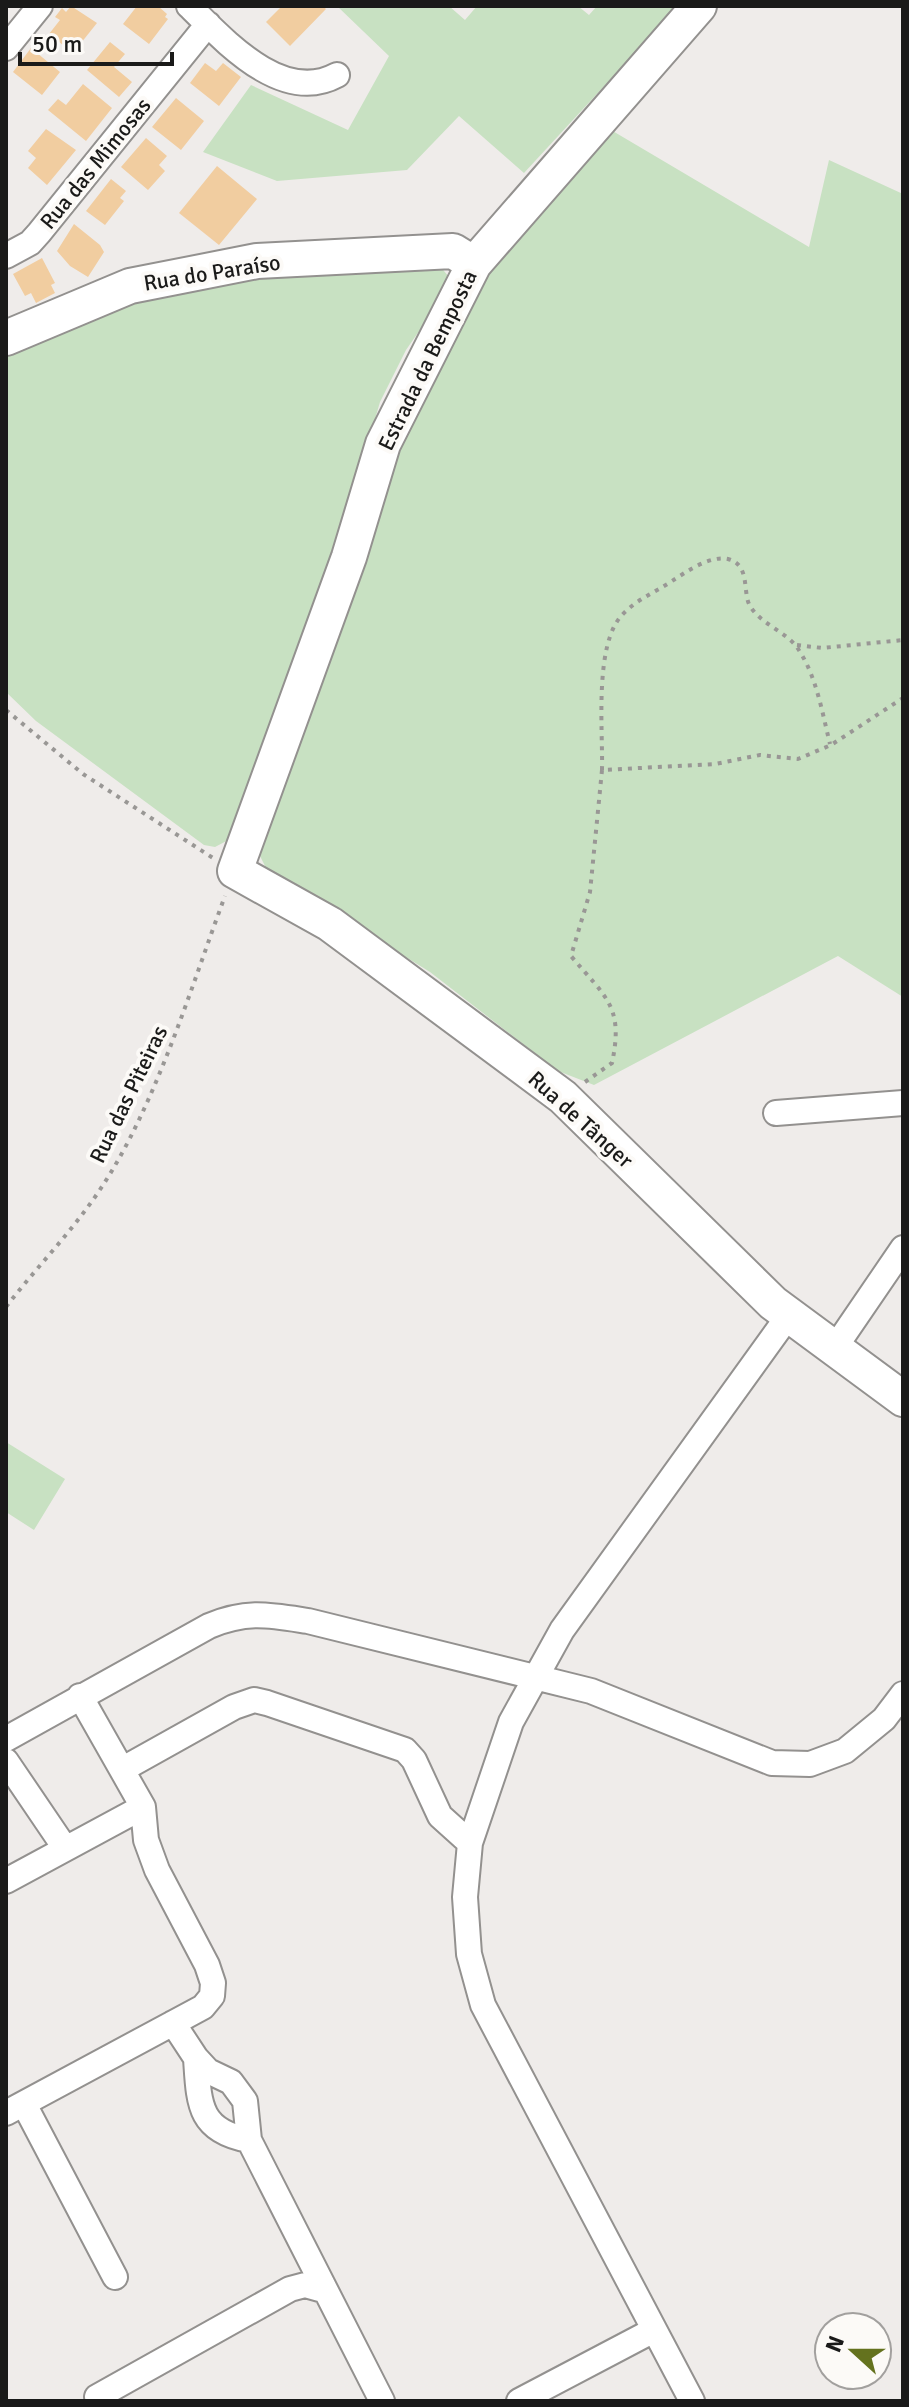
<svg xmlns="http://www.w3.org/2000/svg" width="909" height="2407" viewBox="0 0 909 2407" font-family="Signika,sans-serif">
	<rect width="100%" height="100%" fill="#efecea"/>
	<!-- green -->
	<path fill="#c8e1c2" d="M337 6H449L465 20 477 6H578L589 15 597 6H678L524 173 459 116 407 170 277 181 203 152 251 85 348 130 389 56Z
		M611 130 809 247 829 160 903 194V997L838 956 594 1085 558 1071 430 972 268 872 259 854 421 387 487 277Z
		M439 265 449 277 442 298 406 350 380 402 336 553 234 837 215 847 204 845 36 721 6 692V353C43 338 80 316 118 306 223 276 332 271 439 265Z
		M6 1442 65 1479 34 1530 6 1512Z"/>
	<!-- building -->
	<path fill="#f1cda0" d="M71 6 97 23 73 53 49 34 60 20 55 17 62 8 66 12Z
		M137 6H158L167 14 165 17 168 19 149 44 123 24Z
		M282 6H323L326 9 290 46 266 22Z
		M110 42 125 54 114 67 132 82 119 97 87 70Z
		M31 48 60 72 42 95 13 72Z
		M205 63 216 71 223 63 241 77 219 106 190 83Z
		M83 84 112 108 86 141 48 110 58 99 66 105Z
		M176 98 204 121 181 150 152 127Z
		M46 129 76 150 47 185 28 168 36 158 28 151Z
		M146 138 167 156 159 165 165 171 148 190 121 167Z
		M217 166 257 199 219 245 179 213Z
		M111 179 126 191 120 198 124 201 105 225 86 211Z
		M74 224 100 245 104 252 88 277 70 266 57 251Z
		M42 258 55 283 51 285 55 293 36 303 31 293 25 296 13 274Z"/>
	<g fill="none" stroke-linecap="round" stroke-linejoin="round">
		<defs>
			<path id="street" d="M189 6C225 41 282 105 337 75
				M6 48 40 6
				M6 256 30 243 39 233 208 24
				M776 1113 903 1103
				M834 1349 903 1248
				M6 1739 209 1626C247 1610 269 1615 308 1621L591 1691 772 1763 810 1764 845 1751 884 1719 903 1694
				M6 1761 65 1848
				M123 1769 234 1707 254 1700 267 1703 405 1750 414 1760 440 1816 470 1843
				M6 1881 143 1807
				M173 2023 196 2058 208 2071 231 2082 245 2101 249 2140 382 2401
				M196 2058C199 2103 198 2131 249 2140
				M24 2104 115 2277
				M6 2113 203 2007 212 1996 213 1983 207 1965 157 1870 146 1840 143 1807 80 1696
				M97 2397 290 2289 305 2285 323 2290
				M519 2401 654 2330
				M692 2401 483 2005 469 1954 465 1897 470 1843 511 1722 562 1630 789 1315"/>
			<path id="secondary" d="M699 6 474 264 383 444 349 557 235 871 330 924 563 1097 773 1303 903 1399
				M6 338 130 286 257 261 453 251 474 264"/>
		</defs>
		<!-- street casing -->
		<use href="#street" stroke="#93918f" stroke-width="28"/>
		<!-- secondary casing -->
		<use href="#secondary" stroke="#93918f" stroke-width="38"/>
		<!-- path -->
		<path stroke="#999795" stroke-width="4" stroke-dasharray="4 6" stroke-linecap="butt" d="M797 645 822 648 903 640
			M6 710 83 774 213 858
			M602 770C603 730 594 645 622 615 637 599 654 593 672 581 686 572 710 555 728 559 751 565 742 592 750 606 761 624 784 631 796 646 816 673 822 712 830 744
			M585 1082 612 1063C624 1006 606 998 571 956L590 892 602 770 715 764 760 755 798 759 831 745 903 698
			M6 1307C32 1273 62 1242 87 1208 151 1123 188 995 225 896"/>
		<!-- street -->
		<use href="#street" stroke="#fff" stroke-width="24"/>
		<!-- secondary -->
		<use href="#secondary" stroke="#fff" stroke-width="34"/>
	</g>
	<g text-anchor="middle" stroke-width="8" stroke-linejoin="round" paint-order="stroke">
		<!-- street labels -->
		<g font-size="22" fill="#1a1a19" stroke="#fcfaf7">
			<text transform="translate(95 163) rotate(-51)" y="8">Rua das Mimosas</text>
			<text transform="translate(212 272) rotate(-9)" y="8">Rua do Paraíso</text>
			<text transform="translate(427 360) rotate(-64)" y="8">Estrada da Bemposta</text>
			<text transform="translate(128 1094) rotate(-64)" y="8">Rua das Piteiras</text>
			<text transform="translate(581 1119) rotate(42)" y="8">Rua de Tânger</text>
		</g>
	</g>
	<!-- border -->
	<rect width="909" height="2407" fill="none" stroke="#1a1a19" stroke-width="16"/>
	<!-- north arrow -->
	<g transform="translate(853 2351) rotate(291)"><circle r="38" fill="#fcfaf7" stroke="#a2a09e" stroke-width="2"/>
	<path d="M0-6L14 30L0 20L-14 30Z" fill="#64721e"/>
	<text y="-12" font-size="22" font-weight="bold" text-anchor="middle" fill="#1a1a19">N</text>
	</g>
	<!-- scale -->
	<path d="M20 52v12h152v-12" fill="none" stroke="#1a1a19" stroke-width="4"/>
	<text x="32" y="52" font-size="24" fill="#1a1a19" stroke="#fcfaf7" stroke-width="6" paint-order="stroke">50 m</text>
</svg>
